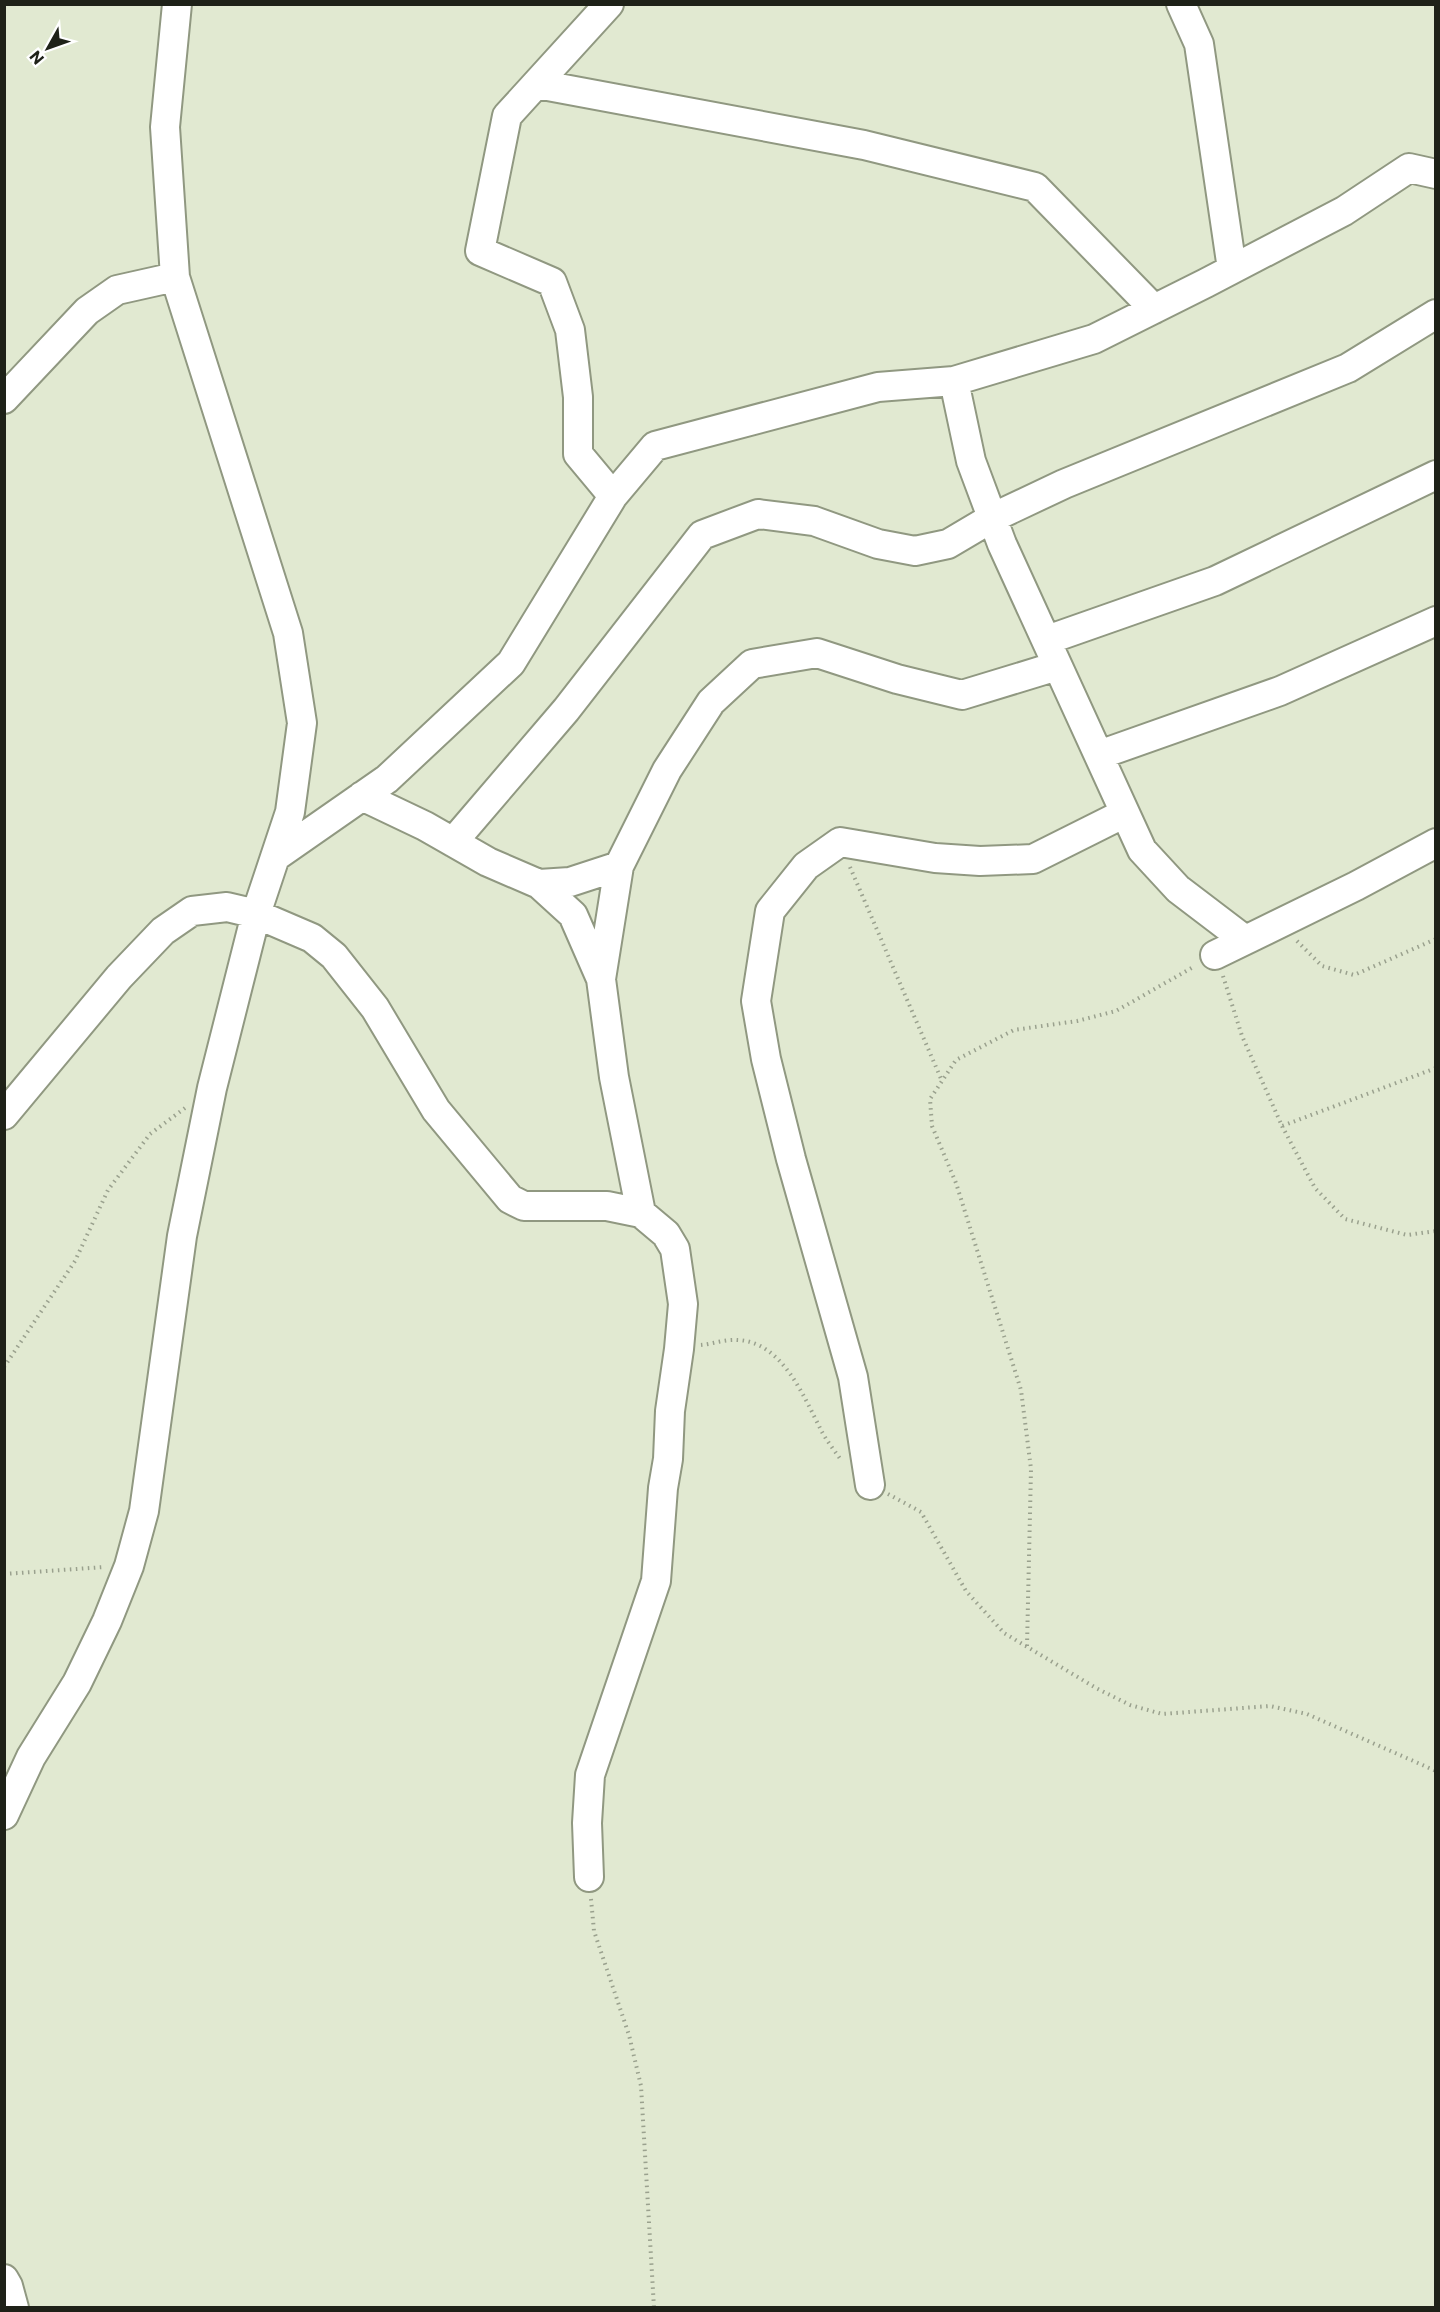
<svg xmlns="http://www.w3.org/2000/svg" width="1440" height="2312" viewBox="0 0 1440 2312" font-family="Commissioner,sans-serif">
	<rect width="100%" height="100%" fill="#e1e9d1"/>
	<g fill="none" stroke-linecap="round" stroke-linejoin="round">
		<defs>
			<path id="minor" d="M609 4 507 116 480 251 552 282 570 330 578 397V454L613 496
				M1181 4 1199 44 1232 269
				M537 84 864 145 1035 187 1154 309
				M954 381 971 461 1002 544 1142 850 1178 889 1245 940
				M4 399 87 311 117 290 175 277
				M1047 640 1215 581 1436 475
				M1099 755 1280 691 1436 621
				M362 796 425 826 488 862 539 884 570 882 619 866
				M453 842 566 710 702 535 758 514 814 521 878 544 915 551 948 544 992 518 1064 484 1348 368 1436 314
				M275 857 387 779 511 663 613 496 655 446 878 387 954 381 1094 339 1206 283 1344 211 1409 168 1436 174
				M539 884 573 915 601 979
				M1215 955 1356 886 1436 843
				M4 1115 119 977 163 931 192 911 227 907 256 914 312 938 334 956 375 1008 436 1110 510 1199 524 1206H607L641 1213 666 1234 675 1249 683 1304 679 1349 670 1411 668 1459 663 1488 656 1581 590 1775 587 1823 589 1877
				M641 1213 614 1077 601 979 619 866 667 770 711 702 752 664 817 653 897 679 962 695 1057 666
				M870 1485 853 1377 791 1159 766 1059 756 1001 770 911 806 866 840 842 935 858 980 861 1033 859 1125 813
				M4 1815 31 1757 77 1683 107 1621 129 1566 144 1511 182 1236 212 1088 256 914 290 812 302 723 288 633 175 277 165 127 177 4
				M4 2279 8 2286 14 2308"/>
		</defs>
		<!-- minor casing -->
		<use href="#minor" stroke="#909881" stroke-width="32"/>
		<!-- path -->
		<path stroke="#9aa18e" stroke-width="4" stroke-dasharray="1.5 4.5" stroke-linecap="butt" d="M850 867 942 1081
			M1297 941 1322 966 1354 975 1436 939
			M1223 976 1242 1036 1282 1126 1436 1068
			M1282 1126 1315 1188 1345 1219 1407 1235 1436 1231
			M701 1345C712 1344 726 1339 737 1340 782 1341 804 1397 821 1430 826 1440 834 1450 841 1460
			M4 1367 75 1261 108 1190 150 1134 185 1108
			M888 1494 921 1512 966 1591 1004 1633 1096 1688 1130 1705 1162 1714 1270 1706 1307 1714 1436 1771
			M4 1574 105 1567
			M1027 1646 1031 1469 1021 1390 956 1183 932 1126 930 1099 956 1060 1014 1030 1077 1021 1116 1011 1195 966
			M591 1899 594 1931 629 2035 641 2086 654 2308"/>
		<!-- minor -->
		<use href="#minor" stroke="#fff" stroke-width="28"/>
	</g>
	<!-- border -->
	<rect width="1440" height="2312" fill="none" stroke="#1e2118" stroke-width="12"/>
	<!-- north arrow -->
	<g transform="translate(48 48) rotate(230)" stroke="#ffffff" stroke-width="4.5" paint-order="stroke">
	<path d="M0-4.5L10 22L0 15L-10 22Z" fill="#1e2118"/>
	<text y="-9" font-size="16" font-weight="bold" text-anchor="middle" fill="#1e2118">N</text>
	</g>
</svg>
